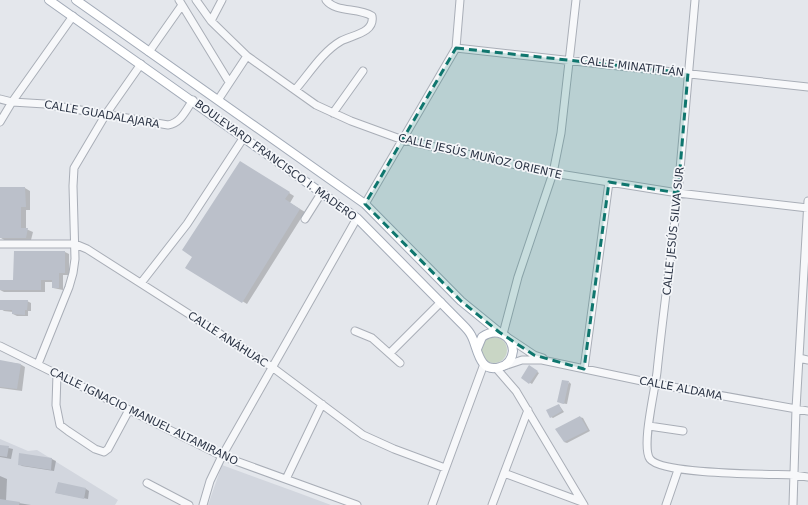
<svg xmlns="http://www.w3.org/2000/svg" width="808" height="505" viewBox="0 0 808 505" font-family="'DejaVu Sans',sans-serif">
	<rect width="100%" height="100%" fill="#e4e7ec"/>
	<!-- built -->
	<path fill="#d2d6de" d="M0 439 28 451 37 450 118 500 115 505H0Z
		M222 465 296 492 331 505H208Z"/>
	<!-- green -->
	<path fill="#c9d6c5" d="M481 350a13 13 0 1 1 26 0a13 13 0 1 1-26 0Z"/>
	<!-- shadow -->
	<path fill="#0003" d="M245 165 294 196 290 203 305 212 247 304 187 267Z
		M1 188H25L30 191V210H26V229L33 232 31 240 6 241 1 238Z
		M65 252 69 254V275H63V290L53 288V282H45V292H4L0 290V281L14 280Z
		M27 301 31 303V311H28V316H17L13 314V312L4 311 1 309Z
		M0 361 20 364 25 367 22 391 0 388Z
		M530 367 539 373 532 384 522 378Z
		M569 382 571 384 567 404 560 403Z
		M559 405 564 412 553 418 551 417Z
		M580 417 583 418 590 431 567 443 564 442Z
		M0 446 13 449 11 459 0 457Z
		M20 454 52 459 56 461 54 471 22 466 19 464Z
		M0 476 7 479 6 501 31 505H0Z
		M86 489 89 491 88 499 57 493Z"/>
	<!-- building -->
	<path fill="#bbc0ca" d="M240 161 290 192 285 199 300 209 242 303 185 268 192 257 182 250Z
		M0 187H25L26 207H21V228H28L26 238H0Z
		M14 251H65V273H59V288H52V280H41V290H0V280H13Z
		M0 300H28L27 310H25V315L12 314V310H0Z
		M0 360 21 364 17 389 0 387Z
		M529 365 538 371 529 384 521 378Z
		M562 380 569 381 564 404 557 402Z
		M559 404 562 411 550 418 546 410Z
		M580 416 588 430 564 442 555 429Z
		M0 445 9 446 7 457 0 456Z
		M19 453 52 458 51 470 18 465Z
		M58 482 86 488 84 499 55 493Z
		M0 499 20 502 19 505H0Z"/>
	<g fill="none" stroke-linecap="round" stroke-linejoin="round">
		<defs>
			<path id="minor" d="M179 0 229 82
				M196 0 211 21 247 56 316 105 351 121 403 140 553 173 678 193 808 208
				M695 0C689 64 684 128 678 192 672 252 663 312 657 372 655 390 641 447 650 459 662 475 771 474 794 475L808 477
				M211 21 222 0
				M456 48 808 87
				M149 52 182 5
				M295 90C309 74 322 52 341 41 352 35 375 33 372 16 358 7 336 13 326 0
				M0 99 12 102 45 104 168 125C181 123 186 110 193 100
				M218 100 247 56
				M333 113 363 71
				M0 122 12 102 73 16
				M365 204 456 48 460 0
				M305 219 322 192
				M0 244H75L87 249 272 367 363 435 394 449 445 468
				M141 283 187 224 244 137
				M355 331 372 338 400 363
				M503 334 518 277 553 173 561 133 576 0
				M510 339 534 355 543 358
				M0 346 222 456 357 505
				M390 353 441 302
				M799 358 808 360
				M38 364 69 287 73 273 75 259 73 186 74 168 106 114 141 64
				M504 366 522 360H542L656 384 808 411
				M496 368 516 391 584 505
				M584 369 609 182
				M57 374 56 405 60 425 68 431 95 449 104 452 108 449 129 410
				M649 426 683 431
				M504 473 582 502
				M286 479 322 404
				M147 483 189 505
				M203 505 210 481 222 456 357 218
				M432 505 484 364
				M492 505 528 410
				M666 505 678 470
				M793 505 796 409 808 201"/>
			<path id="major" d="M49 0 357 218 463 325C466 328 469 331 471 335 478 347 478 374 500 367 508 365 512 359 513 351 512 335 496 327 482 337L477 349
				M76 0 365 204 461 301 499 332"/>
		</defs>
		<!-- minor casing -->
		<use href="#minor" stroke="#a9aeb7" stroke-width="9"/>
		<!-- major casing -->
		<use href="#major" stroke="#a3abb8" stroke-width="10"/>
		<!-- minor -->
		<use href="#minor" stroke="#f7f8fa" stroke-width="7"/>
		<!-- major -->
		<use href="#major" stroke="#fff" stroke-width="8"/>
	</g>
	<!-- marked area -->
	<path fill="#0f766e" fill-opacity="0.2" stroke="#0f766e" stroke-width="3" stroke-dasharray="8 5" stroke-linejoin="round" d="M456 48 688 73 678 193 609 182 584 369 534 355 499 332 461 301 365 204Z"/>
	<g text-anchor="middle" stroke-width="3.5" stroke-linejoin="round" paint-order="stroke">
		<!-- street labels -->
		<g font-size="11" fill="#2b3445" stroke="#f4f6f9">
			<text transform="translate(632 66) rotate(7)" y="4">CALLE MINATITLÁN</text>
			<text transform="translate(102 114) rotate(10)" y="4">CALLE GUADALAJARA</text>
			<text transform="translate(480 156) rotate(13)" y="4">CALLE JESÚS MUÑOZ ORIENTE</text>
			<text transform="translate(276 160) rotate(36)" y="4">BOULEVARD FRANCISCO I. MADERO</text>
			<text transform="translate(673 231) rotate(-84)" y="4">CALLE JESÚS SILVA SUR</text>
			<text transform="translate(228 339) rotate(33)" y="4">CALLE ANÁHUAC</text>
			<text transform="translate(681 388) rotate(11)" y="4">CALLE ALDAMA</text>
			<text transform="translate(144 416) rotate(26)" y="4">CALLE IGNACIO MANUEL ALTAMIRANO</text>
		</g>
	</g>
</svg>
